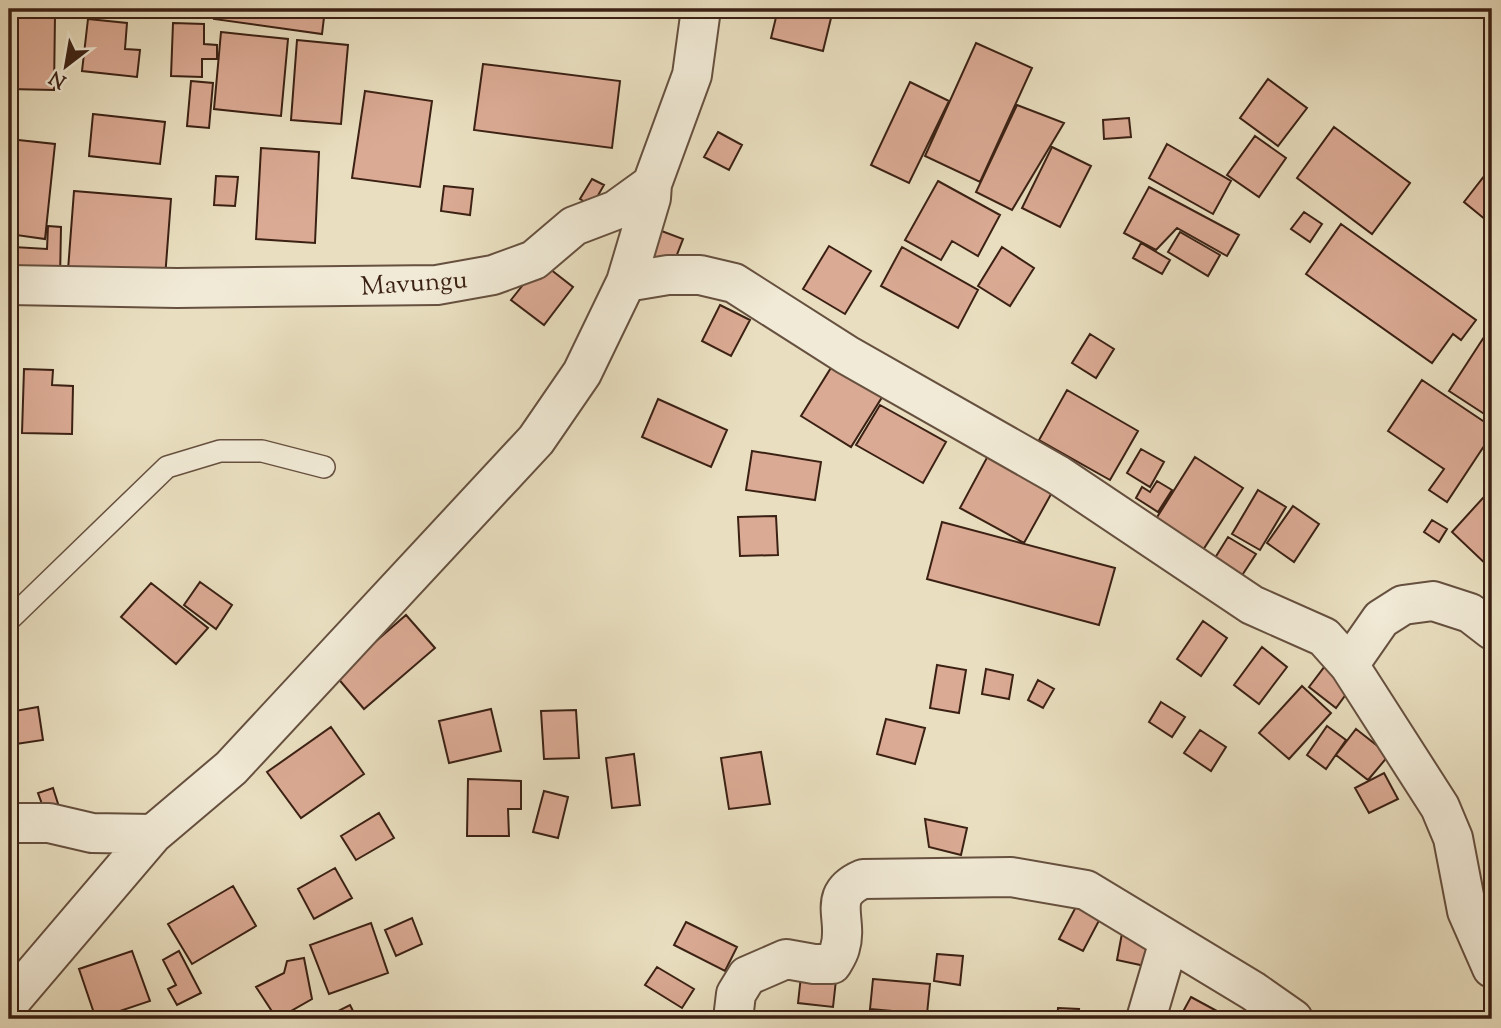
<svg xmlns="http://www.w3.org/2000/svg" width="1501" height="1028" viewBox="0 0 1501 1028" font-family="'Sorts Mill Goudy',serif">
	<rect width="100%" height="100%" fill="#e9dfc0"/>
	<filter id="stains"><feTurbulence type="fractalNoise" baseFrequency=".00286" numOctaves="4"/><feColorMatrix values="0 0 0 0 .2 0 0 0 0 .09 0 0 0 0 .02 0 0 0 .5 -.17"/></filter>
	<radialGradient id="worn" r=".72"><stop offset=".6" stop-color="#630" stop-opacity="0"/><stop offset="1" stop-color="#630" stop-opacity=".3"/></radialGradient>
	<!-- building -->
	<path fill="#dbaa94" stroke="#3b2114" stroke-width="2" d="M215 9H325L322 34 214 19Z
		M778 9H812L832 14 823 51 771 38Z
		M9 15H55L54 90 9 89Z
		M88 19 127 23 125 49 140 50 137 77 82 71Z
		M173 23 204 24V44L217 45V59H202V77L171 76Z
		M221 32 288 39 281 116 214 109Z
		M297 40 348 45 341 124 291 120Z
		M976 43 1032 68 980 182 925 156Z
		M483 64 620 81 612 148 474 130Z
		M1268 79 1307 108 1278 146 1240 118Z
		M191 81 213 83 209 128 187 126Z
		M910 82 949 101 909 183 871 165Z
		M365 91 432 101 420 187 352 178Z
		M1017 105 1064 123 1012 210 976 192Z
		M93 114 165 122 160 164 89 156Z
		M1129 118 1131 137 1104 139 1103 120Z
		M1334 127 1410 183 1372 234 1297 178Z
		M718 132 742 145 729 170 704 157Z
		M1255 136 1286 158 1259 197 1227 175Z
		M9 139 55 144 45 239 9 234Z
		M1167 144 1231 181 1213 214 1149 178Z
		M1052 147 1091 166 1060 227 1022 208Z
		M261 148 319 152 315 243 256 239Z
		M1492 166V225L1464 202Z
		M216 176 238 177 235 206 214 205Z
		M592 179 604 185 592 206 580 199Z
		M938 181 1000 215 978 256 952 241 941 260 905 240Z
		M444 186 473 189 470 215 441 211Z
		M1149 187 1239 235 1227 256 1177 228 1156 250 1124 233Z
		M74 191 171 199 165 278 68 270Z
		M1304 212 1322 224 1310 242 1291 229Z
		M1341 224 1476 320 1461 340 1453 334 1432 363 1306 274Z
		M48 226 61 227 60 280 13 278 14 247 47 249Z
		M651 227 683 239 673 265 641 253Z
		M1180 232 1220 255 1208 276 1168 252Z
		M1141 243 1170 260 1162 274 1133 258Z
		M829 246 871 271 845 314 803 289Z
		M902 247 978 290 958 328 881 286Z
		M1002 247 1034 268 1010 306 978 286Z
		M541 262 573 287 544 325 511 300Z
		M720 305 750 320 731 356 702 341Z
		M1090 334 1114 349 1096 378 1072 363Z
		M1484 337 1492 342V419L1449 391Z
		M834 363 884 394 851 447 801 416Z
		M24 369 53 370 52 385 73 386 72 434 22 433Z
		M1422 380 1492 427V434L1447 502 1429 490 1444 469 1388 431Z
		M1067 390 1138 431 1110 480 1039 440Z
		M658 399 727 430 711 467 642 437Z
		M880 405 946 442 923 483 856 445Z
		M9 432 17 433 15 468 9 467Z
		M1141 449 1164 462 1150 487 1127 473Z
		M752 451 821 462 815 500 746 490Z
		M990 452 1055 487 1024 543 960 508Z
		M1195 457 1243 488 1201 553 1154 522Z
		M1157 481 1172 490 1158 512 1136 498 1142 487 1150 492Z
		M1492 488V570L1452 532Z
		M1258 490 1286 507 1260 550 1232 534Z
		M1293 506 1319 524 1294 562 1267 543Z
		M776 516 778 555 740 556 738 517Z
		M1432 520 1447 529 1439 542 1424 532Z
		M942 522 1115 568 1099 625 927 579Z
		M1228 537 1256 554 1237 583 1210 566Z
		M200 582 232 605 216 629 184 605Z
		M151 583 208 628 176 664 121 617Z
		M406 615 435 648 364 709 336 676Z
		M1203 621 1227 638 1201 676 1177 659Z
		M1262 647 1287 667 1259 704 1234 685Z
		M937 665 966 670 959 713 930 708Z
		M1325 666 1352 686 1336 708 1309 687Z
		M986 669 1013 675 1009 699 982 694Z
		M1038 680 1054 689 1043 708 1028 700Z
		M1302 686 1331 713 1289 759 1259 733Z
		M1161 702 1185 717 1172 737 1149 722Z
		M38 707 43 740 9 745V712Z
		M491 709 501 751 449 763 439 721Z
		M576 710 579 758 544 759 541 711Z
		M886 719 925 728 915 764 877 754Z
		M1327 726 1346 740 1326 769 1307 755Z
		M331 727 364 774 301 818 267 772Z
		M1356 729 1389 755 1368 780 1336 755Z
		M1200 730 1226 747 1211 771 1184 753Z
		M761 752 770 804 729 809 721 758Z
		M634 754 640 805 612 808 606 758Z
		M1384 773 1398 799 1369 813 1355 788Z
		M468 779 521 781V809H508L509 836H467Z
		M53 788 60 810 46 815 38 793Z
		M544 791 568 797 558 838 533 832Z
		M379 813 394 838 356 860 341 836Z
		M925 819 967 828 961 855 929 847Z
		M335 868 352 898 314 919 298 889Z
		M233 886 256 926 192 964 168 924Z
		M1079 901 1103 913 1083 951 1059 939Z
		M412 918 422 944 396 956 385 930Z
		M686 922 737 947 725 971 674 945Z
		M371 923 388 973 329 994 310 945Z
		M1123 928 1151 934 1145 966 1117 960Z
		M132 951 150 1001 96 1019 79 969Z
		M179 951 201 993 177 1005 168 989 176 985 163 960Z
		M937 954 963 956 960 985 934 981Z
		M304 958 312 999 277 1019 256 987 284 973 287 961Z
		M657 967 694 989 682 1008 645 985Z
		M802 967 837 971 833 1007 798 1003Z
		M873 979 930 984 927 1014 870 1009Z
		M1191 997 1228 1017 1227 1019H1179Z
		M350 1005 357 1019H325L324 1018Z
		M1058 1008 1079 1009 1077 1019H1057Z"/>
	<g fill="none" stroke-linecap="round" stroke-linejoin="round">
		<defs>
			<path id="service" d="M9 620 167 467 220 451H262L324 467"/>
			<path id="minor" d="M626 282 668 275H700L734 283 847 355 1058 475 1252 605 1324 637 1349 665 1440 807 1453 838 1467 911 1492 968
				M9 285 177 288 437 285 493 275 534 260 574 226 616 210 652 184 692 75 701 9
				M1349 665 1381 619 1403 605 1433 601 1470 613 1492 630
				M9 823H49L92 833 153 834 231 768 536 440 582 373 626 282 651 198 652 184
				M9 1003 153 834
				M733 1019 736 994 747 976 786 959 814 964H832C835 959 839 953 840 948 849 919 825 895 863 879L1011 877 1086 890 1253 991 1293 1019
				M1146 1019 1169 941"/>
		</defs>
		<!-- service casing -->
		<use href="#service" stroke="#66503f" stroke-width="24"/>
		<!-- minor casing -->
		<use href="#minor" stroke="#66503f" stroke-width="42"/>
		<!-- service -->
		<use href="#service" stroke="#f1ead6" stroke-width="21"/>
		<!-- minor -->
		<use href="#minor" stroke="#f1ead6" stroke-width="38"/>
	</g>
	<g text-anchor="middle" stroke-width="5" stroke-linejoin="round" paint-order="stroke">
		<!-- street labels -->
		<g font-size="26" fill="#3b2114" stroke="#f1ead6">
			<text transform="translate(414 282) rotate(-4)" y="9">Mavungu</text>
		</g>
	</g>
	<!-- margin -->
	<rect width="1501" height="1028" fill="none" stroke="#e9dfc0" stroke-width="35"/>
	<rect x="10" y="10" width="1480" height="1007" fill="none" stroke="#3b2114" stroke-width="3.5"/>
	<rect x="18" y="18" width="1466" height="993" fill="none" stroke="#3b2114" stroke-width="2"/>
	<!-- north arrow -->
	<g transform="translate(66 66) rotate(211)" stroke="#f1ead6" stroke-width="5" paint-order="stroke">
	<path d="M0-5L12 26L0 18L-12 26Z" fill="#3b2114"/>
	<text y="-10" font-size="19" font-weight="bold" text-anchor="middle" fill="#3b2114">N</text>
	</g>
	<rect width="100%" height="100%" filter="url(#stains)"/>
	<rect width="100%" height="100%" fill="url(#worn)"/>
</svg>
